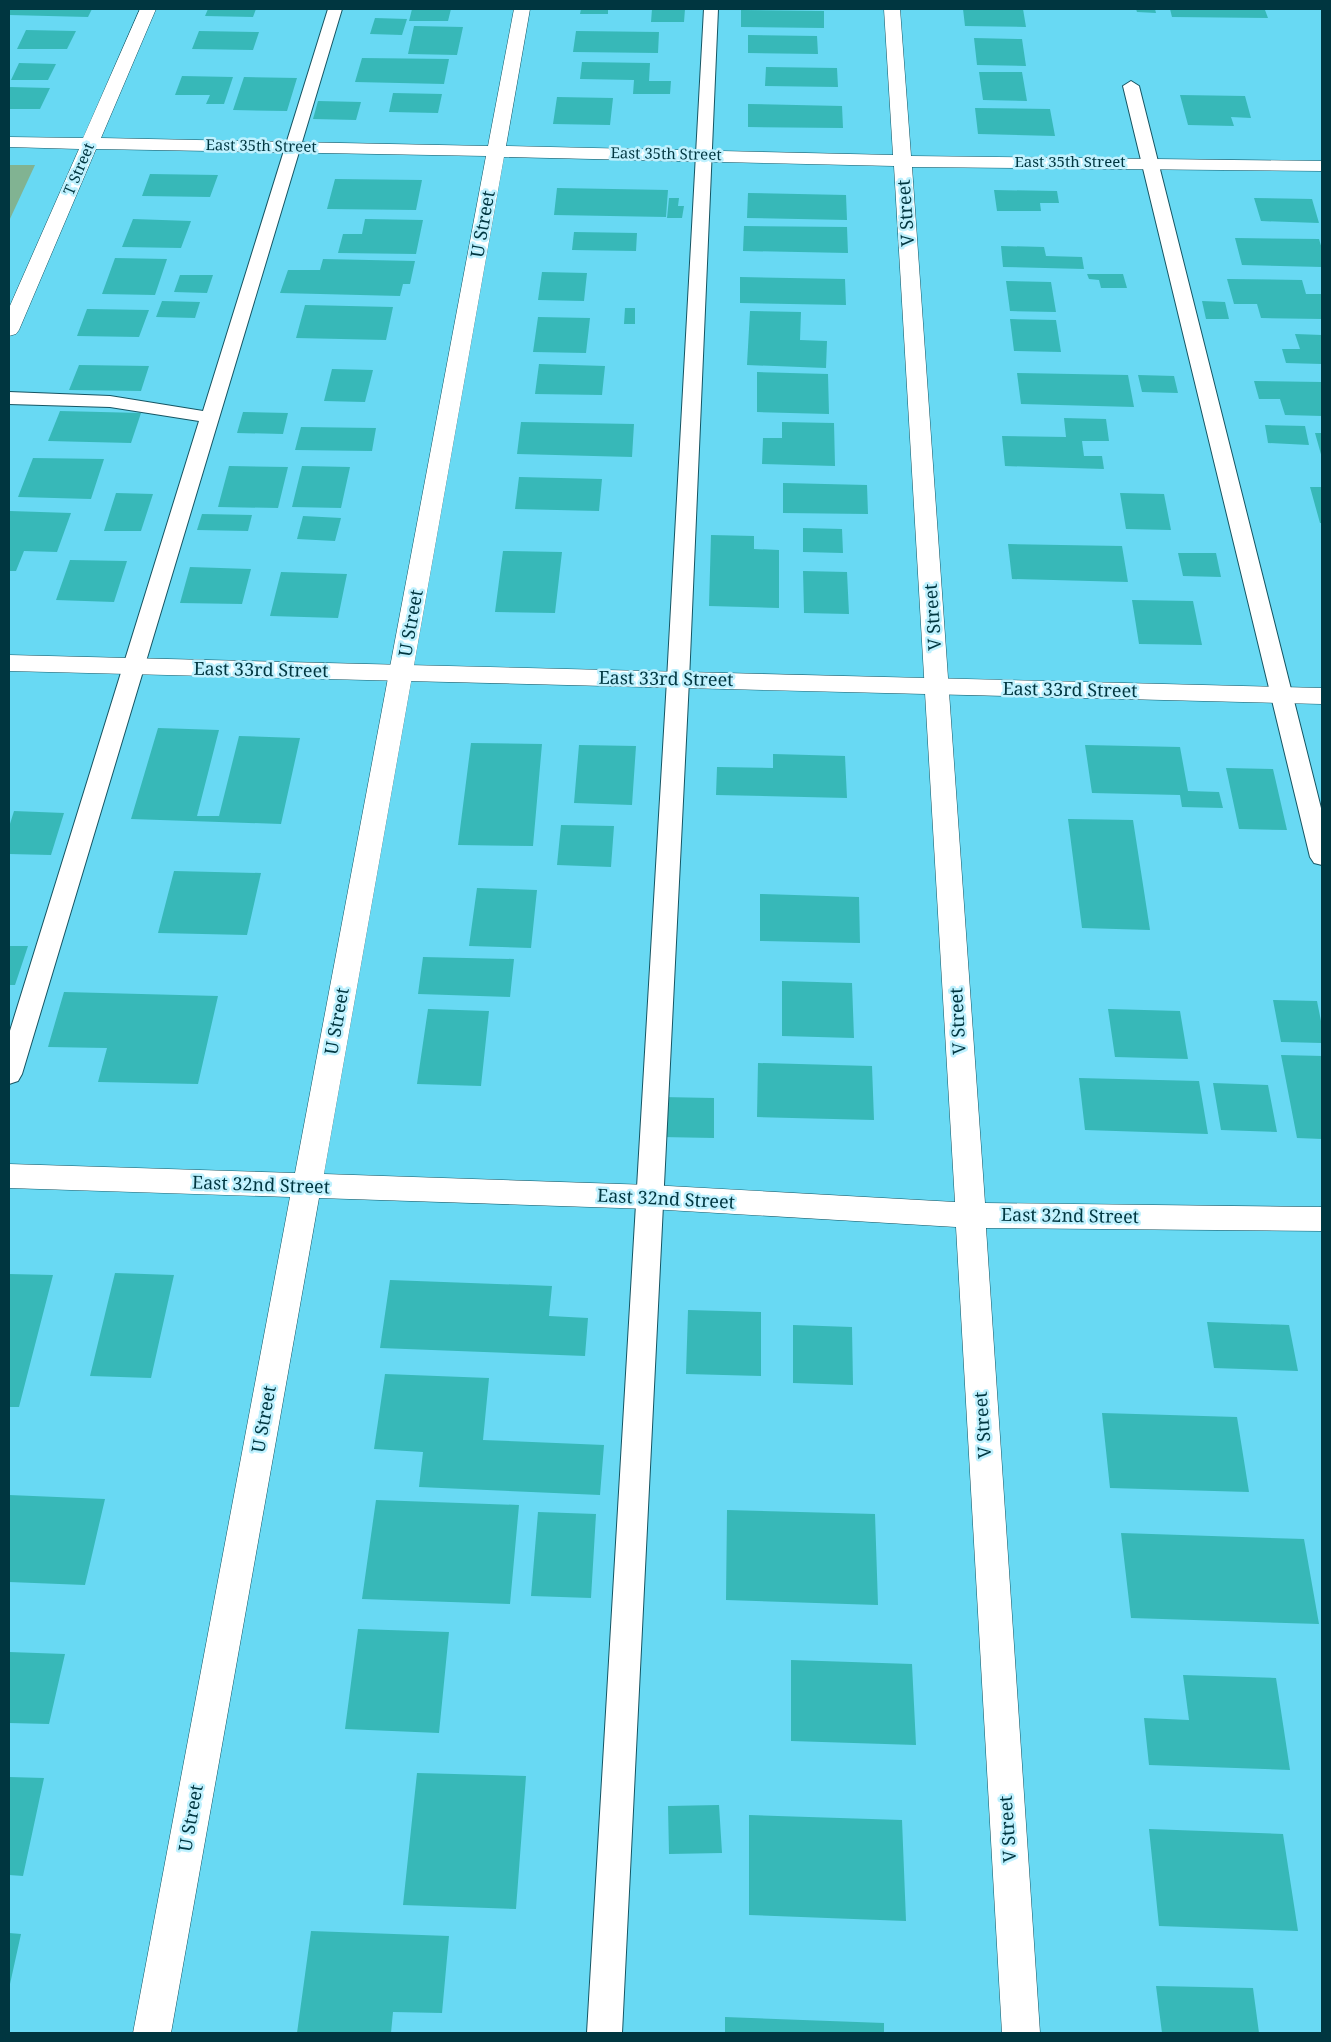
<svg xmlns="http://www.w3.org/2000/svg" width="1331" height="2042" viewBox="0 0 1331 2042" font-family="'Noto Serif',serif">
	<rect width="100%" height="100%" fill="#68d9f3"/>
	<!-- green -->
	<path fill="#81b392" d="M9 165H35L9 221Z"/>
	<!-- building -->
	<path fill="#37b8b8" d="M9 9H92L88 17 9 15Z
		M208 9H256L253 17 205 16Z
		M412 9H451L448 21H409Z
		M581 9H608V14H580Z
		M652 9H685L684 22H651Z
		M963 9H1023L1026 27 965 26Z
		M1136 9H1155L1156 13 1137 12Z
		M1170 9 1265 10 1268 18 1172 17Z
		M741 10 824 11V28L741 27Z
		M375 18 407 19 402 35 370 34Z
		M414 26 463 27 457 55 408 54Z
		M26 30 76 31 67 49H17Z
		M199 31 259 32 253 50 192 49Z
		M576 31 659 32 658 53 573 52Z
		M748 35 817 36 818 54 748 53Z
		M974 38 1022 39 1026 66 977 65Z
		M362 58 449 59 444 84 355 82Z
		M582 62 650 63 649 81H671L670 94H633L634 80 580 79Z
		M19 63 56 64 48 80H11Z
		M766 67 837 68 838 87 765 86Z
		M979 72H1022L1027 101 983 100Z
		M182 76 233 77 224 104H206L210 95H175Z
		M244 77 297 78 287 111 233 110Z
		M9 87 50 88 40 109H9Z
		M393 93 442 94 438 113 389 112Z
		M1180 95 1245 96 1251 118 1231 117 1234 126 1188 125Z
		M557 97 613 98 610 125 553 124Z
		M318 101 361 102 356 120 313 119Z
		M748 104 842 106 843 128 748 127Z
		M975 108 1050 109 1055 136 978 134Z
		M150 174 218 175 210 197 142 196Z
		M335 179 422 180 416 210 327 209Z
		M557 188 668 190 666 217 554 215Z
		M994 190 1057 191 1059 203H1040L1041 211H997Z
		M748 193 846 195 847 220 747 218Z
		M669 198H679L678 206H684L682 218H667Z
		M1254 198 1312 199 1319 223 1261 221Z
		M133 219 191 221 181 248 122 247Z
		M365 219 423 220 416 254 338 253 343 234H362Z
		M744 226 847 227 848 253 743 251Z
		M574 232 637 233 636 251 572 250Z
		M1235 238 1319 239 1322 249V267L1242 265Z
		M1001 246 1044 247 1046 256 1082 257 1084 269 1003 267Z
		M115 258 167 259 155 295 102 294Z
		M323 259 415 261 410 284H403L400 296 280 293 288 270H320Z
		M542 272 587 273 584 301 538 300Z
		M1087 274H1123L1127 288H1101L1099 280 1089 279Z
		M180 275H213L207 293 174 292Z
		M740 277 845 279 846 305 740 303Z
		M1227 279 1302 280 1306 294H1322V319L1261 318 1257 304H1234Z
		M1006 281 1051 282 1056 312 1010 311Z
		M162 301 200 302 195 318 156 317Z
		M1202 301 1225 302 1229 319H1206Z
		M305 305 393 307 386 340 296 338Z
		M625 308H635V324H624Z
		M87 309 149 310 139 337 77 336Z
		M750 311 801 312 800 340 827 341 826 368 747 365Z
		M538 317 590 318 586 353 533 352Z
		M1010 319 1056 320 1061 352 1014 351Z
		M1295 334 1322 335V364L1286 363 1282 349H1300Z
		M539 364 605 366 602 395 535 394Z
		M79 365 149 366 141 391 69 390Z
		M332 369 373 370 365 402 324 401Z
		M757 372 828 374 829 414 757 412Z
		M1017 373 1128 375 1134 407 1021 404Z
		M1138 375 1174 376 1178 393 1142 392Z
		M1254 381 1322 382V416L1285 415 1280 399H1259Z
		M60 411 141 413 131 443 48 441Z
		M243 412 288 413 283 434 237 433Z
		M1064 418 1106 419 1109 441H1082L1084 456H1102L1104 469 1005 466 1002 436 1066 437Z
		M521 422 634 424 632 457 517 454Z
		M782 422 834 423 835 466 762 464 763 438H782Z
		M1265 425 1305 426 1309 445 1268 443Z
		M301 427 376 428 372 451 295 450Z
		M1315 433H1322V458Z
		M33 458 104 459 91 499 18 497Z
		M229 466 288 467 278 508 218 507Z
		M302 466 350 467 341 508 292 507Z
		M519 477 602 479 599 511 515 509Z
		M783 483 867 485 868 514 783 513Z
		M1310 487H1322V523H1320Z
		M116 493 153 494 141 531H104Z
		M1120 493 1164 494 1171 530 1126 529Z
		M10 511 71 513 57 552 24 551 16 571H9Z
		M202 514 252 515 248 531 197 530Z
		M303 516 341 518 335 541 297 539Z
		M803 528 842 529 843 553 803 552Z
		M711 535 754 536V549L779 550V608L709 606Z
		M1008 544 1122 546 1128 582 1012 579Z
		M503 551 562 552 555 613 495 612Z
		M1178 553H1216L1221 577 1183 576Z
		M70 560 127 561 114 602 56 600Z
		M190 567 251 569 242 604 180 603Z
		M803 571 847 572 849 614 804 613Z
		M281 572 347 574 338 618 270 616Z
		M1132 600 1193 601 1202 645 1139 644Z
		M158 728 219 730 197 816H219L239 736 300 738 281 824 131 819Z
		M471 743 542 744 533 846 458 845Z
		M579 745 636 746 632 805 574 803Z
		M1085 745 1180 747 1188 791 1219 792 1223 808 1182 807 1180 795 1092 793Z
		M773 754 845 756 847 798 716 795 717 767 773 768Z
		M1226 768 1273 769 1287 830 1239 829Z
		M14 811 64 813 51 855 9 854V827Z
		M1068 819 1133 820 1150 930 1082 928Z
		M561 825 614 826 611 867 557 865Z
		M174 871 261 873 247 935 158 933Z
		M477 888 537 890 531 948 469 946Z
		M760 894 859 897 860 943 760 941Z
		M9 946H28L15 985H9Z
		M423 957 514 959 510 997 418 994Z
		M782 981 852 983 854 1038 782 1036Z
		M64 992 218 996 198 1084 98 1082 107 1048 48 1047Z
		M1273 1000 1317 1001 1322 1026V1043L1281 1042Z
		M428 1009 489 1011 481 1086 417 1084Z
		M1108 1009 1180 1011 1188 1059 1115 1057Z
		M1281 1055 1322 1056V1139L1297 1138Z
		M758 1063 872 1066 874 1120 757 1117Z
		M1079 1078 1199 1081 1208 1134 1085 1130Z
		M1213 1083 1268 1085 1277 1132 1221 1130Z
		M662 1097 714 1098V1138L661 1137Z
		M115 1273 174 1275 151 1378 90 1376Z
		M9 1274 53 1275 19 1407H9Z
		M390 1280 552 1286 549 1316 588 1318 585 1356 380 1348Z
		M688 1310 761 1312V1376L686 1374Z
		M1207 1322 1289 1325 1298 1371 1214 1368Z
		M793 1325 852 1327 853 1385 793 1383Z
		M385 1374 489 1378 483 1440 604 1445 600 1495 419 1487 423 1452 374 1449Z
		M1102 1413 1237 1417 1249 1492 1110 1488Z
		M9 1495 105 1499 85 1585 9 1582Z
		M376 1500 519 1505 510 1604 362 1599Z
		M727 1510 875 1514 878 1605 726 1600Z
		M538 1512 596 1514 591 1598 531 1596Z
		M1121 1533 1304 1539 1319 1624 1131 1618Z
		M358 1629 449 1632 439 1733 345 1729Z
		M9 1652 65 1654 49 1724 9 1723Z
		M791 1660 912 1664 916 1745 791 1741Z
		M1183 1675 1276 1678 1290 1770 1149 1765 1144 1718 1189 1720Z
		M417 1773 526 1776 516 1909 403 1905Z
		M9 1777 44 1778 23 1876 9 1875Z
		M719 1805 722 1853 669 1854 668 1806Z
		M749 1815 902 1820 906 1921 749 1915Z
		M1149 1829 1283 1834 1298 1931 1159 1926Z
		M311 1931 449 1936 442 2013 393 2012 391 2033H297Z
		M9 1933 21 1934 10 1984H9Z
		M1156 1986 1253 1988 1259 2033H1162Z
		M725 2017 884 2023V2033H725Z"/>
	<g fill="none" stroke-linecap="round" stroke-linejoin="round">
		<defs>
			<path id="service" d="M328 9H342L22 1074 18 1081 9 1084V1034L199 421 110 407 9 404V392L110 396 203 411Z
				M704 9H718L689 680 622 2033H587L667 680Z
				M1131 81 1139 86 1322 812V865L1314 863 1310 857 1123 86Z"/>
			<path id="minor" d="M140 9H156L101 138 488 146 514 9H530L506 146 893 155 884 9H900L911 156 1322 161V171L912 167 985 1203 1322 1207V1231L986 1228 1040 2033H1002L956 1227 650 1209 319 1198 171 2033H133L290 1197 9 1188V1164L295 1173 486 156 96 149 19 330 16 334 9 336V308L79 149 9 147V137L83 138ZM504 157 894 166 955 1202 650 1185 324 1174Z"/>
			<path id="tertiary" d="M9 655 1322 688V704L9 671Z"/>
		</defs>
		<!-- service casing -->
		<use href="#service" stroke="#165563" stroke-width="2"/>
		<!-- minor casing -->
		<use href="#minor" stroke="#165563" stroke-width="1"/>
		<!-- tertiary casing -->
		<use href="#tertiary" stroke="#165563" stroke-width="1"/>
		<!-- service -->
		<use href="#service" fill="#fff" fill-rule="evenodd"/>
		<!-- minor -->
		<use href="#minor" fill="#fff" fill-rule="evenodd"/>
		<!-- tertiary -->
		<use href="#tertiary" fill="#fff" fill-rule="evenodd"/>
	</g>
	<g text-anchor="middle" stroke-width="5" stroke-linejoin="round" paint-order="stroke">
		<!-- far-street labels -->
		<g font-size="15" fill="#003640" stroke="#bff1fe">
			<text transform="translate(261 146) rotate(1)" y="5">East 35th Street</text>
			<text transform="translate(666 154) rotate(1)" y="5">East 35th Street</text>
			<text x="1070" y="167">East 35th Street</text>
			<text transform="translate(79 169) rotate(-67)" y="5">T Street</text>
		</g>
		<!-- street labels -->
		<g font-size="18" fill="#003640" stroke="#bff1fe">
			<text transform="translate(906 213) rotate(-94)" y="6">V Street</text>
			<text transform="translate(483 224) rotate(-80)" y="6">U Street</text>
			<text transform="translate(933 617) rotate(-94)" y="6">V Street</text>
			<text transform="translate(411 623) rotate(-80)" y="6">U Street</text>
			<text transform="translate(261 670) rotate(1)" y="6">East 33rd Street</text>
			<text transform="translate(666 679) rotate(1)" y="6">East 33rd Street</text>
			<text transform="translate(1070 690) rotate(1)" y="6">East 33rd Street</text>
			<text transform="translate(337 1021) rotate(-80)" y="6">U Street</text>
			<text transform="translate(958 1021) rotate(-93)" y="6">V Street</text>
			<text transform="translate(261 1185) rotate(2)" y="6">East 32nd Street</text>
			<text transform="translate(666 1199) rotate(3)" y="6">East 32nd Street</text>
			<text transform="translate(1070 1216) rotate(1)" y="6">East 32nd Street</text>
			<text transform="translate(264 1419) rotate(-80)" y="6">U Street</text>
			<text transform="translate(983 1425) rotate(-94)" y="6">V Street</text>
			<text transform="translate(191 1818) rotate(-80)" y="6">U Street</text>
			<text transform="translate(1008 1829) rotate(-94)" y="6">V Street</text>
		</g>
	</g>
	<!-- border -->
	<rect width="1331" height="2042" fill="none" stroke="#003640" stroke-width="20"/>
</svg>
